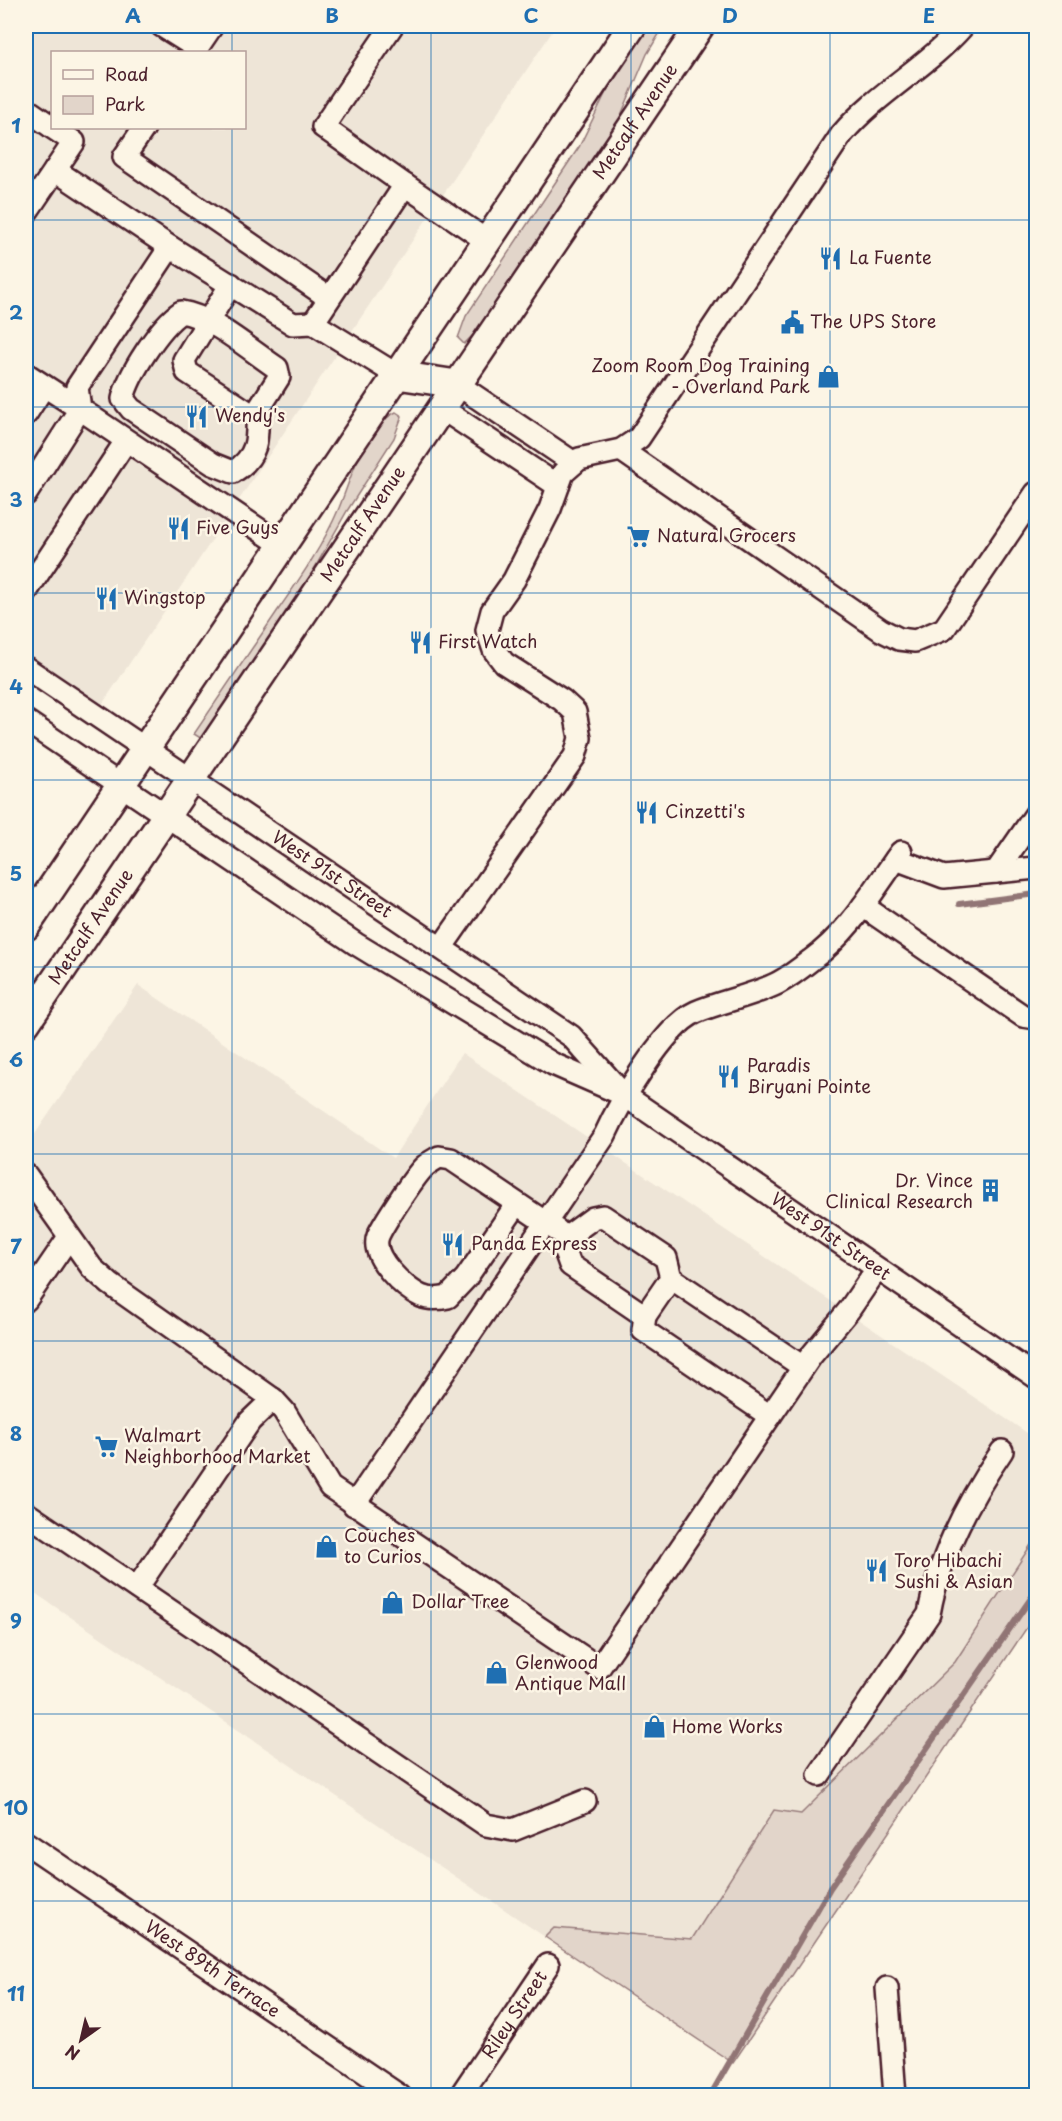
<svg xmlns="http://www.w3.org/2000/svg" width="1062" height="2121" viewBox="0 0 1062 2121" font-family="'Playpen Sans',sans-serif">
	<rect width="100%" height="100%" fill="#fcf5e5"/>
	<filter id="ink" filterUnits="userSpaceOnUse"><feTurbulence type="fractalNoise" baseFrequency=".0167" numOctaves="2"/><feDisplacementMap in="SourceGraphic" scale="12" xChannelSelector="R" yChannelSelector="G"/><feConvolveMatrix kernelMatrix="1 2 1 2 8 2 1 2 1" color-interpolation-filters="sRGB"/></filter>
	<g filter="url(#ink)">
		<!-- built -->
		<path fill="#eee5d7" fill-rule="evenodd" d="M26 26H556L103 703 92 700 26 658ZM52 52H244V128H52Z
			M138 985 393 1158 462 1053 1036 1439V1537L955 1662 801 1814 774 1811 692 1939 554 1928 545 1937 26 1587V1147Z"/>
		<!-- green -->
		<path fill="#e2d5ca" stroke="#967a7a" stroke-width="1.5" d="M648 26H664L647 54 616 127 480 328 464 344 458 338 466 316 579 147 610 84Z
			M396 412 402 416 394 438 347 511 291 610 202 739 194 734C221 694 248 654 276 613 299 580 323 546 339 508 352 476 363 429 396 412Z
			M1036 1537V1614L733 2063 545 1937 554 1928 692 1939 774 1810 801 1814 955 1662Z"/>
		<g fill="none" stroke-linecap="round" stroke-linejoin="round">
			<!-- stream -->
			<path stroke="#917474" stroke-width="6" d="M959 904 1036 894
				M710 2096 830 1888 1036 1591"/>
			<defs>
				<g id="minor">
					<path d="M162 26 197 48 212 26"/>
					<path d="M392 26 323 127 405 185 313 323 397 375"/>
					<path d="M26 109 52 127"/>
					<path d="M144 128 124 157 329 298"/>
					<path d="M55 170 170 247"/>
					<path d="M405 185 487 241"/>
					<path d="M26 213 74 142 53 128"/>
					<path d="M231 284 184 360 187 372 251 414 257 412 279 377 277 368C250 350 211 316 181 312 160 326 128 375 123 399L131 409 213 464 233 472C258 457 258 439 257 412"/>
					<path d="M26 374 80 409 26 494"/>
					<path d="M457 384 574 463"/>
					<path d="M441 408 558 486"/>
					<path d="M26 414 44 386"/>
					<path d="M621 450 881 630 899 639 915 641 944 629 1036 493"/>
					<path d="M282 545 80 409 77 387 170 247 293 324 313 323"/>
					<path d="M26 592 126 441"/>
					<path id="s1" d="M26 668 571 1036 620 1091"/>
					<path id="s2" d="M26 721 356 944 553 1064 624 1095 1036 1377"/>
					<path d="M896 859 944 877 1036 868"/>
					<path d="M996 872 1036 814"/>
					<path d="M863 906 1023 1016 1036 1018"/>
					<path d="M441 948 575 756 580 738 575 712 562 700 504 663 494 650 487 630 492 611 514 580 550 509 563 473 579 459 621 450 639 438 842 134C879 91 927 67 963 26"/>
					<path d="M26 1175 92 1268 110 1284 273 1399 284 1411 330 1487 599 1668 811 1356 849 1310 877 1269"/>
					<path d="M517 1204 466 1278 448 1297C439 1299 430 1300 421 1296 404 1288 370 1257 378 1236 383 1224 414 1177 424 1167 428 1163 434 1160 439 1157L451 1159 558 1231"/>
					<path d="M26 1300 69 1237"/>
					<path d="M645 1316 671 1278"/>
					<path d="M770 1416 643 1330 645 1316 570 1265 565 1251 567 1237 593 1218 603 1216 666 1258 671 1278 803 1367"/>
					<path d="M354 1505 605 1135C619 1104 664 1026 696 1012 722 1001 752 996 778 983 789 977 801 968 811 960 849 933 874 889 901 852"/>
					<path d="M26 1513 486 1825 513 1830 585 1801"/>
					<path d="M137 1588 250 1421 273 1399"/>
					<path d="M819 1775 929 1614C939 1556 969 1499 1002 1451"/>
					<path id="s3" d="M26 1843 400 2096"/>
					<path d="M887 1988 895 2096"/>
					<path id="s4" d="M460 2096 548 1965"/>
				</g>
				<g id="major">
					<path d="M397 375 457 384"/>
					<path d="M26 926 632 26"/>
					<path id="s5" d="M26 1023 700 26"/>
				</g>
			</defs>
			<!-- minor casing -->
			<use href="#minor" stroke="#4a1f2b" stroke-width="26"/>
			<!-- major casing -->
			<use href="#major" stroke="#4a1f2b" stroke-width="32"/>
			<!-- minor -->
			<use href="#minor" stroke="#fcf5e5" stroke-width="21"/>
			<!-- major -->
			<use href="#major" stroke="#fcf5e5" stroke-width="27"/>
		</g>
	</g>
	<!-- grid -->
	<path fill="none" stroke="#1f6fb2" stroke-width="1.5" stroke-opacity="0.55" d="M232 26V52M431 26V2096M631 26V2096M830 26V2096M232 128V2096M26 220H1036M26 407H1036M26 593H1036M26 780H1036M26 967H1036M26 1154H1036M26 1341H1036M26 1528H1036M26 1714H1036M26 1901H1036"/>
	<!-- icons -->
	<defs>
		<symbol id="restaurant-bare" viewBox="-9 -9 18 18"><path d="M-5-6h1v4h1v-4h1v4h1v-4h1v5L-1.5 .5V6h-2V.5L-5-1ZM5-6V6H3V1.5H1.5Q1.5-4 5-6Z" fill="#1f6fb2" stroke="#fcf5e5" stroke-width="2.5" paint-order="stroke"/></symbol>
		<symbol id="civic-bare" viewBox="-9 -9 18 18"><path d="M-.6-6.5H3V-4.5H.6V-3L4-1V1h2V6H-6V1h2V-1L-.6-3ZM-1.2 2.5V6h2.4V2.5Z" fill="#1f6fb2" stroke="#fcf5e5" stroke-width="2.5" paint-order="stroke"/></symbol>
		<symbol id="shop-bare" viewBox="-9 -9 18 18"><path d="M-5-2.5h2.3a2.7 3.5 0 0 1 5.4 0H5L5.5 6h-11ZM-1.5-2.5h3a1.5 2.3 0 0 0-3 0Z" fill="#1f6fb2" stroke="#fcf5e5" stroke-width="2.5" paint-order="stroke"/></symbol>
		<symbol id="supermarket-bare" viewBox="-9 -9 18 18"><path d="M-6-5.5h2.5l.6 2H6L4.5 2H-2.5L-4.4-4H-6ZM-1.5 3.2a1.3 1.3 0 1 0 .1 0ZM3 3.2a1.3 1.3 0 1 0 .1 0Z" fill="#1f6fb2" stroke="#fcf5e5" stroke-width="2.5" paint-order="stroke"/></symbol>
		<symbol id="building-bare" viewBox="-9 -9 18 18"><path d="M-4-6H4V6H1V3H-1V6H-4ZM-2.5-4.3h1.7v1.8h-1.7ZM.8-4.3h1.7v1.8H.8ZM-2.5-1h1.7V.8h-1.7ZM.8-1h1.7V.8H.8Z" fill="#1f6fb2" stroke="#fcf5e5" stroke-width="2.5" paint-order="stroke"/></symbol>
	</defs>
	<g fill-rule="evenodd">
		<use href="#restaurant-bare" x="814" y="242" width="33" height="33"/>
		<use href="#civic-bare" x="776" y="306" width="33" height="33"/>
		<use href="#shop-bare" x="812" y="360" width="33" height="33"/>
		<use href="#restaurant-bare" x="180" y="400" width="33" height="33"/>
		<use href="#restaurant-bare" x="162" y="512" width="33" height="33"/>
		<use href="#supermarket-bare" x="622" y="520" width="33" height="33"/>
		<use href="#restaurant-bare" x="90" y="582" width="33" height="33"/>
		<use href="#restaurant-bare" x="404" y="626" width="33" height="33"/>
		<use href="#restaurant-bare" x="630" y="796" width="33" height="33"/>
		<use href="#restaurant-bare" x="712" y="1060" width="33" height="33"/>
		<use href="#building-bare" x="974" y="1174" width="33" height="33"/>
		<use href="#restaurant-bare" x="436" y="1228" width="33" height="33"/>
		<use href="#supermarket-bare" x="90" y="1430" width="33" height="33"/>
		<use href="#shop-bare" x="310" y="1530" width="33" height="33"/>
		<use href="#restaurant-bare" x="860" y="1554" width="33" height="33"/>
		<use href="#shop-bare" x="376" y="1586" width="33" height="33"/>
		<use href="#shop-bare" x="480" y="1656" width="33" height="33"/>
		<use href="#shop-bare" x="638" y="1710" width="33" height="33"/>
	</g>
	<g text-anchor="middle" stroke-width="5" stroke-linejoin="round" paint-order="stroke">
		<!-- street labels -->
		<g font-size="18" fill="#4a1f2b" stroke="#fcf5e5">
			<text dy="6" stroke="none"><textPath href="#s5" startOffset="1088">Metcalf Avenue</textPath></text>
			<text dy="6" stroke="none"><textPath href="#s5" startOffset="602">Metcalf Avenue</textPath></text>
			<text dy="6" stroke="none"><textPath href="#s1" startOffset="369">West 91st Street</textPath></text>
			<text dy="6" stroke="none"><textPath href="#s5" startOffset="116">Metcalf Avenue</textPath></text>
			<text dy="6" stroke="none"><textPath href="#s2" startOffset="957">West 91st Street</textPath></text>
			<text dy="6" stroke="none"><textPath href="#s3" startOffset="225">West 89th Terrace</textPath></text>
			<text dy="6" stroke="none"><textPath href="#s4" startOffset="98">Riley Street</textPath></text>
		</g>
		<!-- poi labels -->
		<g font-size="18" fill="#4a1f2b" stroke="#fcf5e5" text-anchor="start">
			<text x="849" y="264">La Fuente</text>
			<text x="810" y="328">The UPS Store</text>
			<text x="810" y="372" text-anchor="end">Zoom Room Dog Training<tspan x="810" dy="21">- Overland Park</tspan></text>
			<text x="215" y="422">Wendy's</text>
			<text x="196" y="534">Five Guys</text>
			<text x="657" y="542">Natural Grocers</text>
			<text x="124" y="604">Wingstop</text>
			<text x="438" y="648">First Watch</text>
			<text x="665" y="818">Cinzetti's</text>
			<text x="747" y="1072">Paradis<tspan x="747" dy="21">Biryani Pointe</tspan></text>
			<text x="973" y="1187" text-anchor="end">Dr. Vince<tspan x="973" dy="21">Clinical Research</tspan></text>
			<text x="471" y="1250">Panda Express</text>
			<text x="124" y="1442">Walmart<tspan x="124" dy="21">Neighborhood Market</tspan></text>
			<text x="344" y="1542">Couches<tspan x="344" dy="21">to Curios</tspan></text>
			<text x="894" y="1567">Toro Hibachi<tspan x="894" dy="21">Sushi &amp; Asian</tspan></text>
			<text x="411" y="1608">Dollar Tree</text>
			<text x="515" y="1669">Glenwood<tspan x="515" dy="21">Antique Mall</tspan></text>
			<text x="672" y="1733">Home Works</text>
		</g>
	</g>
	<!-- margin -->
	<rect width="1062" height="2121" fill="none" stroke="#fcf5e5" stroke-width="66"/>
	<!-- legend -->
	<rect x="51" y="51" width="195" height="78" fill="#fcf5e5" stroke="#b59f9b" stroke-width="1.5"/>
	<rect x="63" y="70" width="30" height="9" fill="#fcf5e5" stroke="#b59f9b" stroke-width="1.5"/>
	<text x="105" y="81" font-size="18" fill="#4a1f2b">Road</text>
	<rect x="63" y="96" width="30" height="18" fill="#e2d5ca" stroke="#b59f9b" stroke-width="1.5"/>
	<text x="105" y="111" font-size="18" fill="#4a1f2b">Park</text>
	<!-- north arrow -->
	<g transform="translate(81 2040) rotate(214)" stroke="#fcf5e5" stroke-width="4.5" paint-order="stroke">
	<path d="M0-4.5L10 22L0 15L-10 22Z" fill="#4a1f2b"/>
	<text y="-9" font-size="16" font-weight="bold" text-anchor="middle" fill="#4a1f2b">N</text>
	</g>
	<rect x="33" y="33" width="996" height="2055" fill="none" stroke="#1f6fb2" stroke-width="2"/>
	<g font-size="20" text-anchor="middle" font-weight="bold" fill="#1f6fb2">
		<text x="133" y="23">A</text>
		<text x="332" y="23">B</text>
		<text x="531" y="23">C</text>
		<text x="730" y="23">D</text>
		<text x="929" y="23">E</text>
		<text x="16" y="133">1</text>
		<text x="16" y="320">2</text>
		<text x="16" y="507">3</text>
		<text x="16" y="694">4</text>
		<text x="16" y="881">5</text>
		<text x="16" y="1067">6</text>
		<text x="16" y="1254">7</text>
		<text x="16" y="1441">8</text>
		<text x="16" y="1628">9</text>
		<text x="16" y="1815">10</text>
		<text x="16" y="2001">11</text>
	</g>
</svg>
